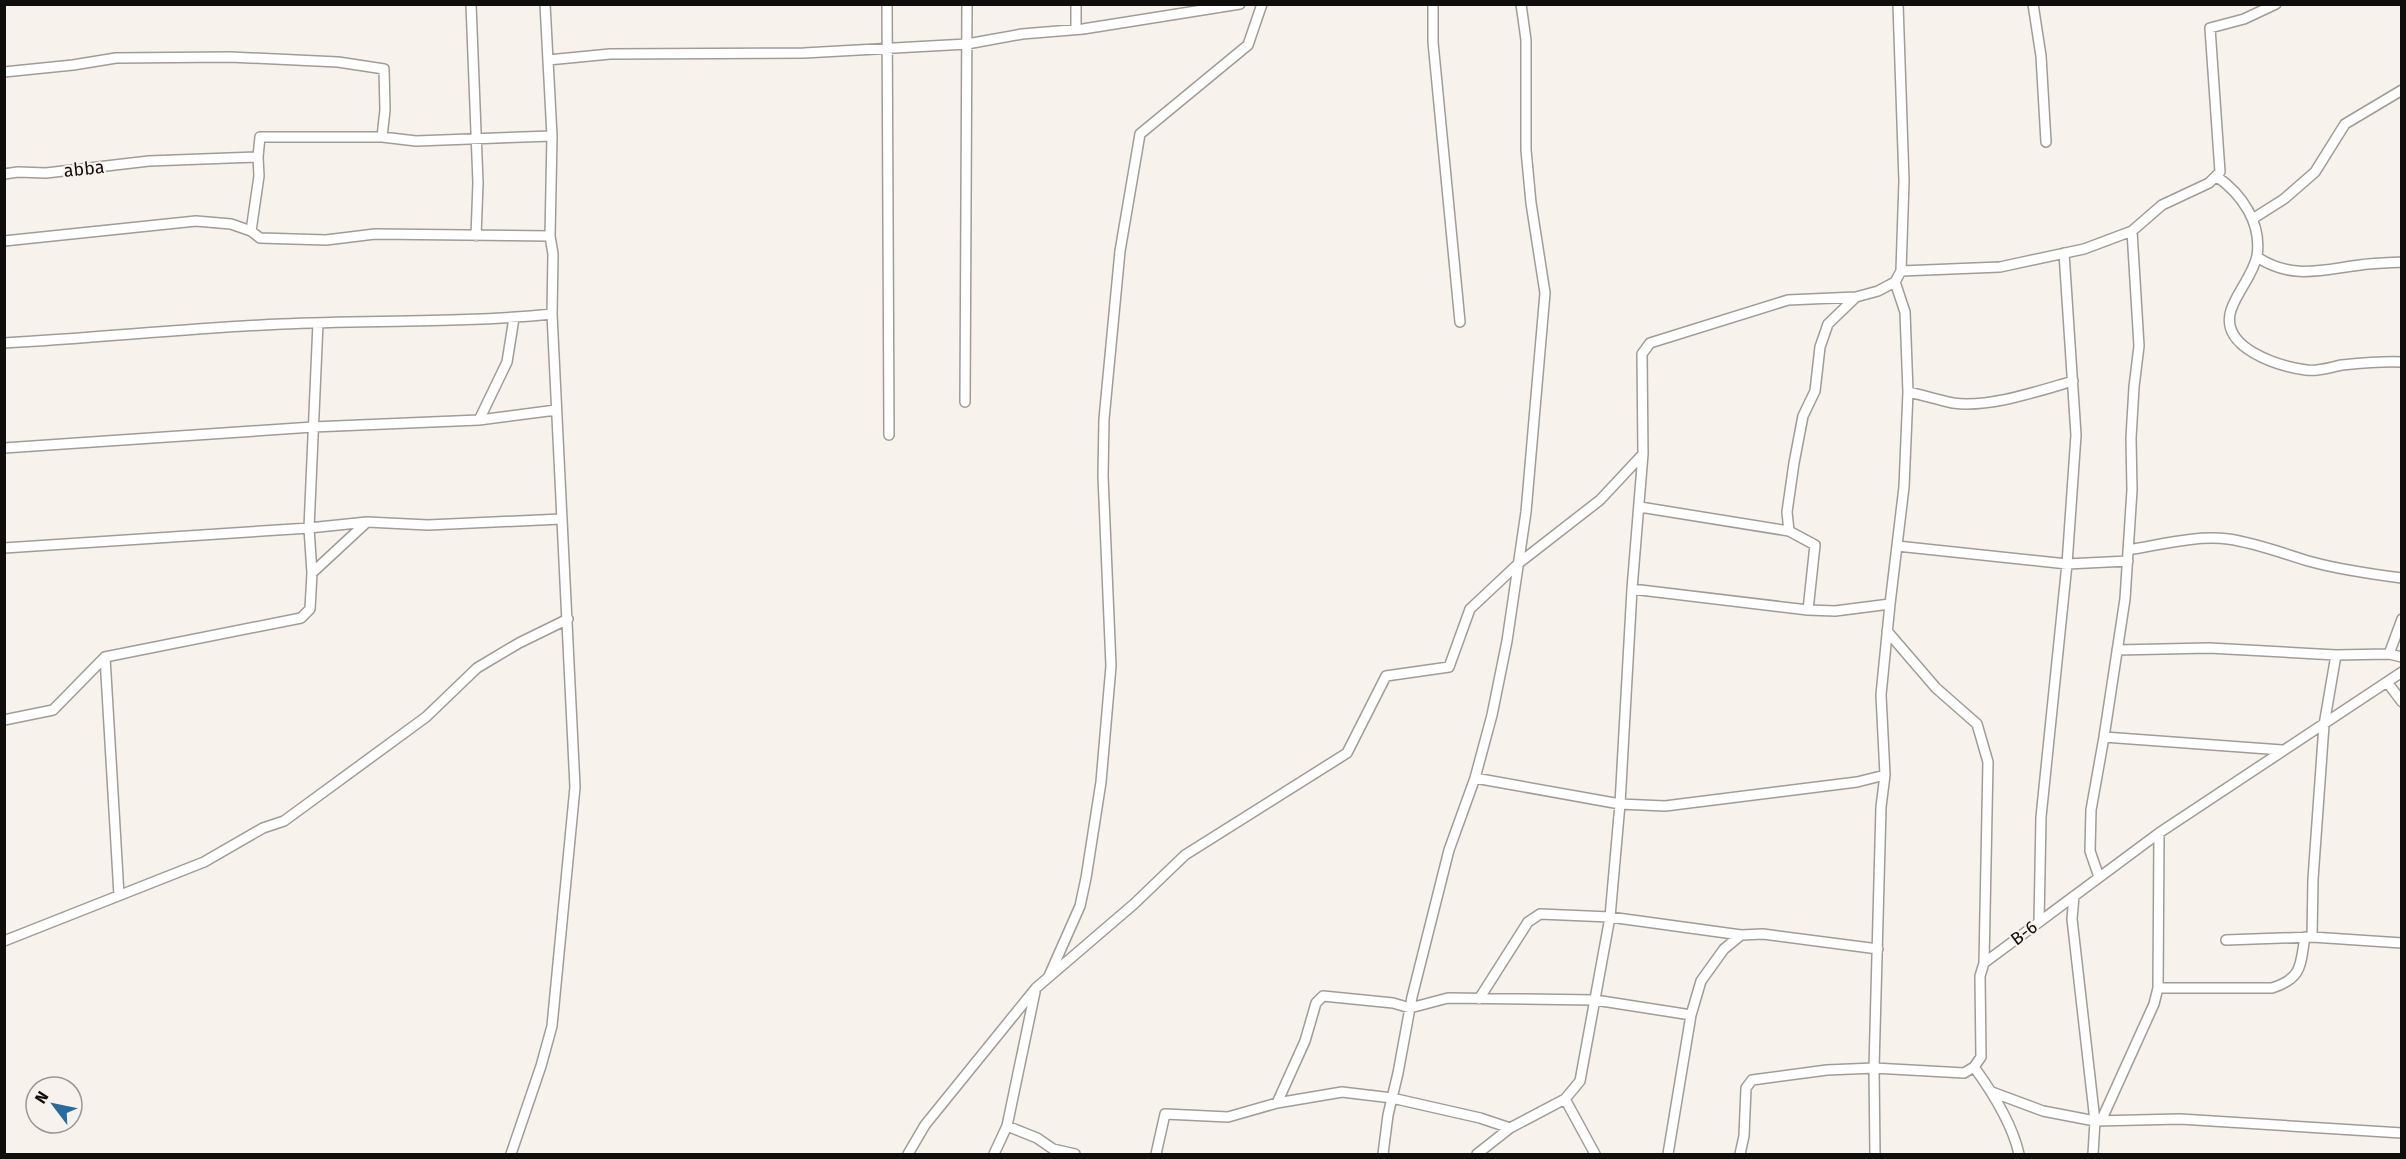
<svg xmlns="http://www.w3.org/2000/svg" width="2406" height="1159" viewBox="0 0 2406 1159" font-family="'Fira Sans',sans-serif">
	<rect width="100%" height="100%" fill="#f8f2ec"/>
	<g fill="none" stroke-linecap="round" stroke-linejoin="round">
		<defs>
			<path id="minor" d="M471 4 478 183 476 236
				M887 4 889 435
				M1433 4V42L1460 322
				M2033 4 2041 56 2046 142
				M1076 29V4
				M548 60 610 54 804 53 967 44 1022 34 1083 29 1240 4
				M4 72 73 65 116 58 230 57 338 62 384 69 385 110 382 137 416 141 552 136
				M4 174 18 172 46 173 149 161 258 157
				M2216 176C2242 194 2262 223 2257 256 2253 275 2237 292 2231 310 2219 348 2278 366 2306 370 2318 372 2331 367 2342 365 2362 363 2382 361 2402 362
				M2254 218 2284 199 2315 172 2345 124 2402 90
				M251 231 259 176 258 157 260 137H382
				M4 241 196 221 231 224 251 231 260 238 326 240 375 234 550 236
				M2257 257C2292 280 2321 270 2360 265 2373 263 2388 263 2402 262
				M1901 271 2000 267 2084 249 2132 231 2162 205 2209 183 2220 172 2210 28 2244 19 2276 4
				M4 343C97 338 190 328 282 324 372 320 462 323 552 314
				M1908 392C1923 395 1938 400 1953 403 1990 408 2038 391 2073 381
				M965 402 967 4
				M479 420 556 410
				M4 448 313 427 479 420 507 362 514 318
				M1640 507 1789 531
				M1897 546 2067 564 2128 561
				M4 548 309 528 318 323
				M2128 550C2160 545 2195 535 2228 539 2257 543 2284 554 2312 562 2341 570 2371 574 2402 578
				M312 573 367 522
				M1632 589 1808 610 1835 611 1890 604 1904 487 1908 392 1905 312 1895 282
				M1808 610 1815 545 1789 531 1787 512 1794 463 1803 416 1815 391 1820 347 1828 324 1856 297
				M1887 631 1936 688 1977 724 1988 762 1984 963
				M2117 650 2209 648 2336 655 2389 654 2402 657
				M2389 654 2402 619
				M105 657 119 895
				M2387 682 2402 702
				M4 720 53 710 105 657 301 618 310 609 312 573 309 528 367 522 428 525 561 519
				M2104 737 2282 750
				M1475 778 1620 804 1665 806 1857 782 1885 775
				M2099 877 2090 851 2091 810 2104 737 2125 599 2132 490 2131 438 2134 387 2139 346 2132 231
				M2074 896 2072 919 2095 1121 2093 1154
				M2039 922 2041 817 2067 564 2076 435 2064 253
				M2312 937 2313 879 2324 725 2336 655
				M2226 940 2312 937 2402 943
				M4 941 204 862 263 828 284 821 426 717 477 668 519 643 568 619
				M1049 976 1080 906 1086 878 1101 782 1111 666 1103 476 1104 419 1120 251 1140 134 1248 45 1262 4
				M2158 988H2272C2303 978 2300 965 2305 937
				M1479 999 1528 922 1540 914 1610 917 1741 935
				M1974 1067C1993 1093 2012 1123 2019 1154
				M1992 1092 2043 1111 2095 1121 2180 1119 2402 1133
				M1565 1099 1595 1154
				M1277 1103 1305 1041 1316 1003 1323 996 1393 1003 1410 1008 1448 998 1595 1000 1691 1015
				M2101 1121 2154 1004 2158 988 2159 833
				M1007 1126 1037 1138 1053 1149 1075 1154
				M511 1154 541 1066 552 1026 575 787 552 314 553 254 550 236 552 136 545 4
				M908 1154 925 1125 1036 988 1134 904 1185 855 1347 753 1386 676 1449 667 1470 609 1519 563 1600 500 1643 454 1642 354 1650 343 1788 300 1856 297 1878 291 1895 282 1901 271 1904 181 1898 4
				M994 1154 1007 1126 1035 992
				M1156 1154 1165 1114 1228 1117 1277 1103 1342 1092 1392 1098 1480 1118 1510 1128
				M1383 1154 1388 1115 1398 1073 1412 997 1449 850 1475 778 1492 715 1507 641 1526 512 1545 293 1531 203 1526 150V40L1521 4
				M1477 1154 1510 1128 1565 1099 1580 1081 1610 917 1620 804 1632 589 1643 454
				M1668 1154 1691 1015 1701 981 1724 949 1741 935 1763 934 1878 949
				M1740 1154 1744 1136 1746 1088 1752 1080 1827 1070 1874 1068 1964 1073 1974 1067 1981 1057 1980 976 1984 963 2159 833 2402 672
				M1875 1154 1874 1068 1881 807 1885 775 1881 695 1890 604"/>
		</defs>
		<!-- minor casing -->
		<use href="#minor" stroke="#a19c96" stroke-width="12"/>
		<!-- minor -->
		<use href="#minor" stroke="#fff" stroke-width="9"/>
	</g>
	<g text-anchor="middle" stroke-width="4.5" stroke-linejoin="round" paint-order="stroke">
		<!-- street labels -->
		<g font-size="18" fill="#100e0c" stroke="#f8f2ec">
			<text transform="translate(84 169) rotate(-6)" y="6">abba</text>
			<text transform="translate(2024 933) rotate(-37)" y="6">B-6</text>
		</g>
	</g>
	<!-- border -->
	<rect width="2406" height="1159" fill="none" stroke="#100e0c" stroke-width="12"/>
	<!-- north arrow -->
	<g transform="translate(54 1105) rotate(302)"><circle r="28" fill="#f8f2ec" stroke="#9b9792" stroke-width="1.5"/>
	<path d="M0-4.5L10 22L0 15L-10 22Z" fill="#266ca1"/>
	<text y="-9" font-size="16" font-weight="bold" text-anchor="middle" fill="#100e0c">N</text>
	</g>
</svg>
